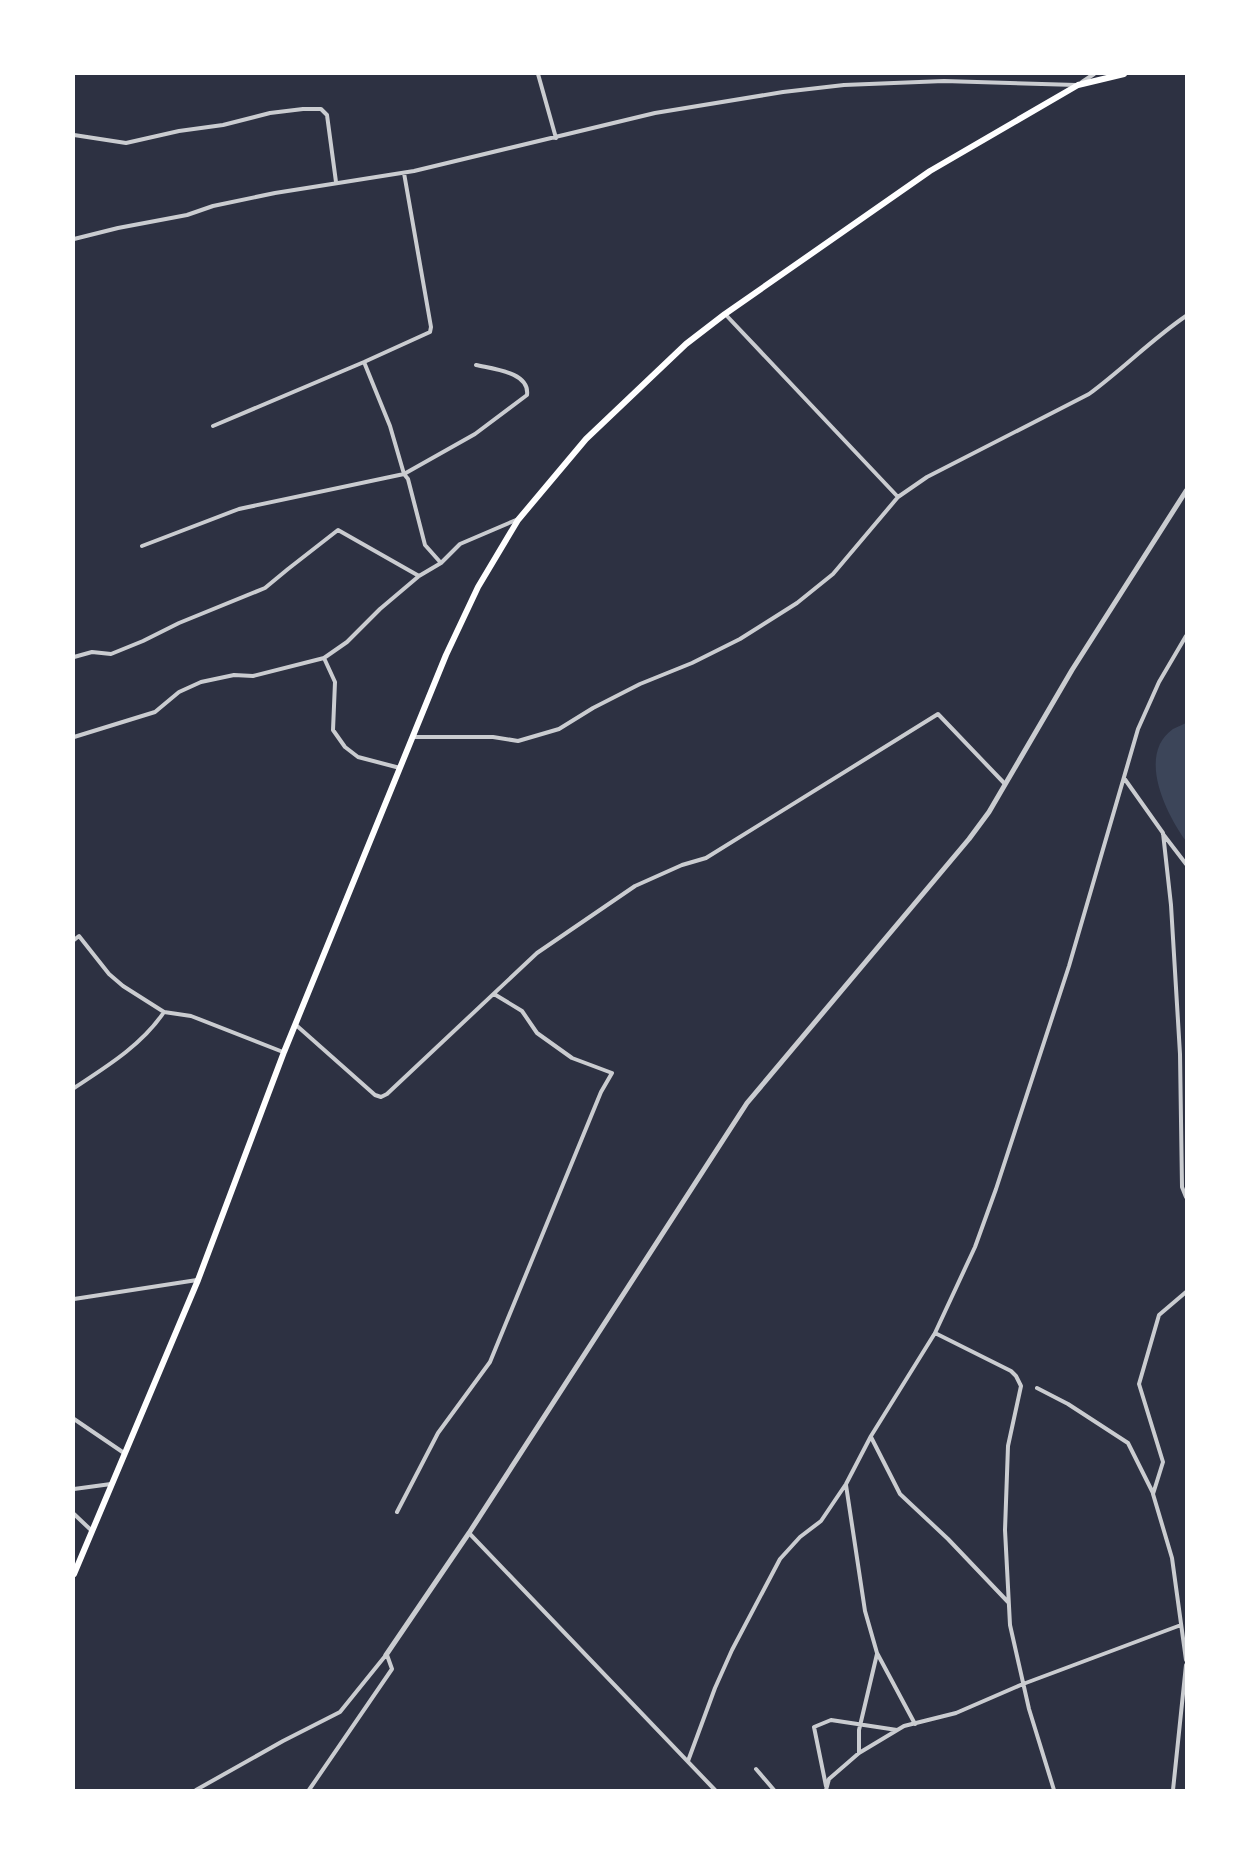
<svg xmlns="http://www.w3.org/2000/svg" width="1260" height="1864" viewBox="0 0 1260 1864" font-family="'Nunito Sans',sans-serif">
	<rect width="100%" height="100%" fill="#2d3142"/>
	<!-- green -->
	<path fill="#3c4559" d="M1186 723V841C1167 815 1136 755 1173 729 1177 727 1182 725 1186 723Z"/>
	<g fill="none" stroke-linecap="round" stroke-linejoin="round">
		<!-- minor -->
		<path stroke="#caccd0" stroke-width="4" d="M538 74 556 138
			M1082 82 1094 74
			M74 135 126 143 179 131 223 125 270 113 303 109H321L327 115 336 182
			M74 239 118 228 187 215 213 206 275 193 414 171 655 113 783 92 844 85 944 81 1076 85
			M725 314 898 497
			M364 362 390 426 404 474 408 479 425 545 441 563
			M213 426 364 362 430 332 431 327 404 173
			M142 546 239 509 404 474 475 434 527 395C530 372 493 369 476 365
			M74 657 92 652 111 654 143 641 179 623 265 588 288 569 338 530 419 576
			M324 658 335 682 333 730 345 747 358 757 400 768
			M74 737 155 712 179 692 201 682 234 675 253 676 324 658 347 642 380 609 419 576 441 563 460 544 516 520
			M413 737H493L518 741 559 729 593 708 640 684 692 663 740 639 797 603 833 574 898 497 927 477 1089 394C1123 369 1152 339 1186 316
			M1124 778 1163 833 1171 905 1180 1054 1182 1187 1186 1197
			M1163 834 1186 864
			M74 940 79 936 109 974 123 986 164 1012 191 1016 283 1052
			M296 1025 375 1095 381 1097 387 1094 537 953 635 886 682 865 706 858 938 714 1005 784
			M74 1088C106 1067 142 1045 164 1012
			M1186 1292 1159 1315 1139 1384 1163 1462 1153 1494 1172 1558 1186 1660
			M74 1299 197 1280
			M935 1333 1011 1371 1016 1376 1021 1386 1008 1446 1005 1530 1010 1625 1029 1709 1054 1790
			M1037 1388 1068 1404 1128 1443 1153 1493
			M74 1419 124 1453
			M871 1437 900 1494 948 1539 1008 1602
			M846 1485 865 1611 877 1653 915 1724
			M74 1489 111 1484
			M397 1512 438 1433 490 1362 601 1092 612 1073 572 1058 537 1033 522 1011 494 994
			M74 1514 92 1531
			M469 1533 715 1790
			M859 1753V1730L877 1654
			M688 1761 715 1688 732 1650 780 1559 800 1537 821 1521 846 1484 871 1436 935 1333 975 1247 996 1189 1069 966 1138 729 1159 682 1186 636
			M756 1769 774 1790
			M826 1786 814 1727 831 1720 897 1730
			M196 1790 283 1741 340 1712 386 1655
			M309 1790 392 1669 387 1655
			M826 1790 829 1779 859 1753 904 1726 956 1713 1023 1684 1181 1625
			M1173 1790 1186 1665"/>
		<!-- tertiary -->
		<path stroke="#caccd0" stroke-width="5" d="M386 1655 469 1533 747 1103 969 839 989 812 1072 670 1186 491"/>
		<!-- secondary -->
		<path stroke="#fff" stroke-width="6" d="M74 1574 198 1280 284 1052 446 655 478 587 518 520 586 439 686 344 725 314 930 171 1078 85 1124 74"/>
	</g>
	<!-- border -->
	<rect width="1260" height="1864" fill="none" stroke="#ffffff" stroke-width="150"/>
</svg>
